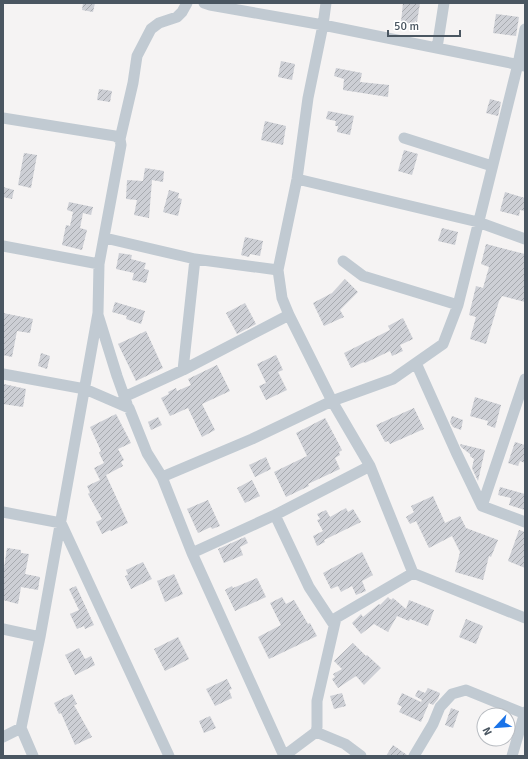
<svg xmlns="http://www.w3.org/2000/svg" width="528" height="759" viewBox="0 0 528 759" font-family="Signika,sans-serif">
	<defs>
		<pattern id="building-hatch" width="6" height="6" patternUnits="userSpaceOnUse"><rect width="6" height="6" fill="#cdcfd5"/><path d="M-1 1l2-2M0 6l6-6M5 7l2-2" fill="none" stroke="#a8abb0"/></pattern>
	</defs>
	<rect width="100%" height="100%" fill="#f5f3f3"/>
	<!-- building -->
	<path fill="url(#building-hatch)" d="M83 3H95L93 12 82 10Z
		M403 3H420L417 22 415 21 414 24 401 22Z
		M496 14 519 17 516 36 493 33Z
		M281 61 295 64 292 80 278 77Z
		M336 68 362 73 360 82 389 85 388 97 343 90 344 79 334 76Z
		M99 89 112 91 110 102 97 100Z
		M490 99 501 102 498 116 486 113Z
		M328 111 354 116 350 135 337 132 338 126H335L336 121 326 119Z
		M265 121 286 126 283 145 261 140Z
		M404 150 418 154 412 175 398 171Z
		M24 153 37 155 31 188 18 185Z
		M145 168 164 171 163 182 152 180 149 218 134 215 137 200 126 199 127 180 143 181Z
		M3 187 14 190 12 199 3 197Z
		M169 190 179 193 178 198 182 199 178 216 163 212Z
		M505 192 525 198V211L520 210 519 216 500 211Z
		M69 202 93 207 91 215 83 213 80 228 87 230 82 250 62 245 66 225 70 226 73 212 67 210Z
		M442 228 458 232 455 245 438 241Z
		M245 237 263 241 260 256 250 254 249 257 241 255Z
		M486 244 525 254V302L502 296 499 301 486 344 470 339 476 317 469 315 476 286 483 288 489 267 481 264Z
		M119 253 132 255 131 259 146 263 144 269 149 270 146 283 132 280 134 273 116 269Z
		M345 279 358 292 340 310 344 317 324 326 313 303 332 293Z
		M115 302 145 311 141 324 126 319 127 316 112 312Z
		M245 303 256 324 237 334 226 313Z
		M3 313 33 319 30 333 17 331 12 357 3 355Z
		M403 318 413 339 400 345 403 351 392 356 390 351 365 363 364 362 351 368 344 353 390 330 388 326Z
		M146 331 163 368 136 381 118 344Z
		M41 353 50 356 47 369 38 366Z
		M276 355 283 370 278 372 287 390 266 400 259 386 266 383 257 364Z
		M217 365 230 391 202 404 215 430 202 437 188 408 170 416 161 398 169 394 168 392 176 388 177 391 191 385 188 379Z
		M4 384 26 389 23 407 3 404Z
		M475 397 501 405 495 428 487 425 488 421 470 416Z
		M414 408 424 429 390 444 388 441 385 442 376 425Z
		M116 414 131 443 118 449 124 460 121 462 123 466 106 475 128 523 111 531 110 530 102 534 96 522 102 519 88 494 90 493 87 486 100 480 94 468 104 463 99 453 101 451 90 427Z
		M452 416 463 420 461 430 453 427 450 422Z
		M158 417 162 425 151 430 148 422Z
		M325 418 342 450 339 452 340 455 335 458 340 469 308 484 309 486 286 497 274 472 307 456 296 433Z
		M515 442 525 445V463L520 461 518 466 508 463Z
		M460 444 485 450 478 481 472 468 474 459 470 456V454L461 447Z
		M266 457 271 469 255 477 249 465Z
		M252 480 260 496 245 503 237 488Z
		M500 487 525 494V510L509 505 511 498 498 495Z
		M433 496 445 523 460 516 466 528 498 540 491 557 489 556 483 580 455 572 460 552 452 536 429 548 416 521 410 524 406 517 414 512 411 506Z
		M208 500 220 526 212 529 211 527 198 533 187 509Z
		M346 508 348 512 353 509 361 522 324 540 325 542 317 546 313 536 323 531 317 520 320 519 317 514 326 510 330 517Z
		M519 530 525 532V568L508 561Z
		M245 537 248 543 240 547 243 555 224 563 218 549Z
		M7 548 21 550V553L29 554 25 574 40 577 38 590 21 587 18 604 3 600V575Z
		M362 552 373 575 362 581 366 591 356 595 352 586 341 592 338 586 331 589 323 573Z
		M143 562 152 579 131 589 125 576 128 575 126 570Z
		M174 574 183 594 165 602 157 581Z
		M257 578 266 597 235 611 225 590 232 586 233 588Z
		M76 586 94 625 85 629 84 626 77 629 70 614 79 610 69 589Z
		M282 597 286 604 294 600 308 624 310 623 317 636 269 659 258 637 281 625 270 603Z
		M388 597 391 600 393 598 406 609 409 600 434 610 428 626 410 619 409 621 397 616 388 632 374 624 361 634 352 623 361 614 363 617 379 604 380 605Z
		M466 619 483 626 476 644 459 637Z
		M178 637 189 659 165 671 154 649Z
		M353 643 366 656 367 655 381 668 364 685 356 676 338 688 332 679 335 677 333 674 342 669 334 661Z
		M79 648 85 659 91 656 95 665 75 675 65 655Z
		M227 679 232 689 229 690 232 698 215 706 206 689Z
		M428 688 440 693 438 699 433 705 429 703 421 722 399 712 402 707 397 704 402 693 421 702 422 700 415 696 418 690 425 693Z
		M342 693 346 706 334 709 330 696Z
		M72 694 77 704 74 705 92 737 75 745 61 713 59 714 54 703Z
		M451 708 459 711 453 728 445 725Z
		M210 716 216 728 204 733 199 721Z
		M393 745 407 755V756H386Z"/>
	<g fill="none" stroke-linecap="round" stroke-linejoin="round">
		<!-- minor -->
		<path stroke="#c1cad2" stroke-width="11" d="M204 3 210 5 323 25 525 66
			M326 3 323 25 308 98 297 179 278 270 282 298 289 315 332 401 370 466 413 573
			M437 48 444 3
			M3 118 115 136 120 139
			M404 138 492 166
			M297 179 478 222 525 239
			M105 238 195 259 278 270
			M3 246 99 264
			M343 261 363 276 458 305
			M98 315 117 376 127 404
			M416 363 456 452 482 506 525 522
			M183 370 195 259
			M3 374 85 389 129 408 147 453 162 477 192 553 284 756 316 732 317 727V701L336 618 413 573 525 618
			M124 397 183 370 289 315
			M162 477 252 439 332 401 393 379 443 344 458 305 518 64 525 29
			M482 506 525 379
			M3 512 61 523 169 756
			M275 515 309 587 334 625
			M192 553 275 515 370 466
			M3 629 40 637
			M316 732 345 744 361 756
			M3 737 21 728
			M33 756 21 728 40 637 98 313 99 264 121 145 120 139 133 83 137 56 151 29 159 23 177 17 182 12 187 3
			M414 756 433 724 440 707 452 694 466 690 525 714
			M512 756 525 712"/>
	</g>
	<!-- border -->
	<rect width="528" height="759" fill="none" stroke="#4a5661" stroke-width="8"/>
	<!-- north arrow -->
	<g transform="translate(496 727) rotate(244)"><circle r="19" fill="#ffffff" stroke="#b7bbc0"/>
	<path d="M0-3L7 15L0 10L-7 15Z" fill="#1a73e8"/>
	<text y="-6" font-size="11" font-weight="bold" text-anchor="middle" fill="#4a5661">N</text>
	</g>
	<!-- scale -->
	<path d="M388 30v6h72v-6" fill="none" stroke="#4a5661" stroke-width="2"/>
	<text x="394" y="30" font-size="12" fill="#4a5661" stroke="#ffffff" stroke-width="3" paint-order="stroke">50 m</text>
</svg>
